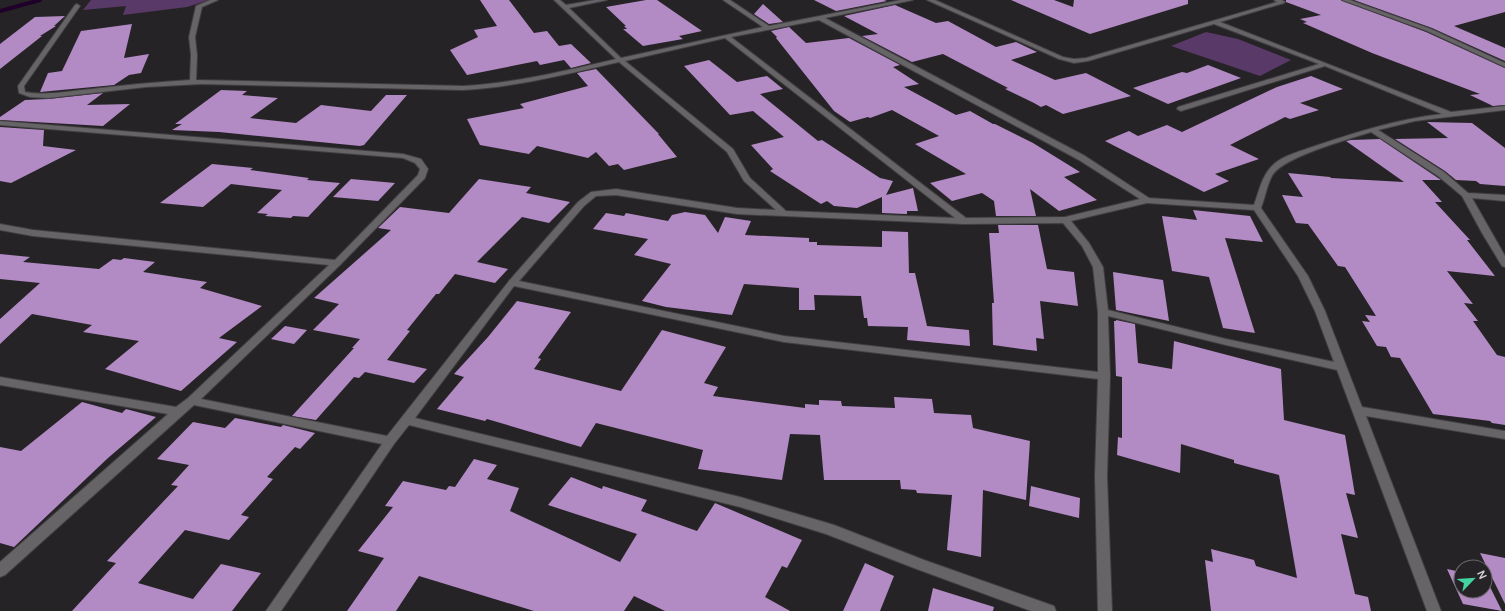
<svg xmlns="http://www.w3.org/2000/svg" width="1505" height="611" viewBox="0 0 1505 611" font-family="'DM Sans',sans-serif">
	<rect width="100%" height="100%" fill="#262327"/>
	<!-- green -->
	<path fill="#593967" d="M91 0H209L187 7 123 15 126 6 83 10Z
		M1206 32 1238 39 1291 60 1260 76 1171 46Z"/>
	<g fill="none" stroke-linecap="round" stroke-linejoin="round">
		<!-- stream -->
		<path stroke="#1e002a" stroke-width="4" d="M0 11 40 0"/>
	</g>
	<!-- building -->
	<path fill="#b28ac4" d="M480 0H509L534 33 547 31 559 46 571 44 591 63 571 68 564 60 540 65 537 61 467 75 450 50 478 37 474 30 497 26Z
		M646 0H657L702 31 679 36 683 39 643 46 623 29H627L624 26H626L606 7Z
		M814 0H884L887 1 836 11Z
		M1011 0H1054L1073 7 1074 0H1188V4L1090 34Z
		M1286 0H1341L1426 32 1505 68V105L1493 106 1470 95 1480 94 1372 53 1303 23 1307 22 1300 19 1321 15 1286 2Z
		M1354 0H1505V12L1454 26 1505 48V61L1432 28Z
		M763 4 783 22 769 24 754 14Z
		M895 5 936 23 948 21 996 47 1016 42 1037 52 1011 60 1055 80 1086 73 1131 96 1063 114 1046 105 1041 107 1034 103 1005 89 1008 88 943 54 912 62 862 36 878 34 844 16Z
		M65 16 54 26H56L40 36H42L0 69V44L35 17Z
		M132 24 124 58 149 54 141 73 129 75 114 85 40 92 48 73 62 71 81 31Z
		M789 27 806 43 849 38 900 65 893 67 919 84 904 87 956 115 970 111 993 124H995L1033 143 1080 172 1064 177 1097 200 1059 211 1030 189 1036 216H996L994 201 982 193 952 201 930 183 966 174 915 144 939 136 892 110 870 118 868 117 850 122 834 111 776 38 777 37 771 31Z
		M709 60 737 82 767 76 783 89 760 94 818 141 822 140 880 178 893 181 886 195 913 188 918 211H907V214H905L882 213V197L857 208 834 206 827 201 821 204 770 171 773 169 751 145 784 137 753 111 730 115 684 66Z
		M1208 65 1241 78 1168 104 1133 88 1182 72 1187 73Z
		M596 69 659 134H658L677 157 624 170 618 164 609 166 596 152 588 158 537 146 529 154 480 145 467 119 524 108 520 104 588 86 577 73Z
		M1311 76 1343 89 1300 103 1319 110 1290 119 1285 117 1230 145 1259 159 1215 174 1229 181 1204 192 1105 141 1129 131 1138 136 1167 125 1182 132 1277 87Z
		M221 90 247 91 242 95 278 98 250 118 296 123 321 105 371 111 386 95H407L364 145 360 146 219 132 172 130 182 124H175Z
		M103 93 87 105 130 104 103 126 0 120V117L25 100 48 99Z
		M1427 122 1472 123 1505 148V186L1480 184 1476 181 1456 180 1445 171 1395 139 1448 138Z
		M0 127 44 130 43 146 76 150 11 183 0 181Z
		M1380 139 1441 180H1422L1442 202H1435L1470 240H1467L1495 276 1447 271 1473 304 1464 303 1478 321H1473L1497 355 1505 357V425L1492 423 1490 421 1433 414 1400 358 1391 357 1386 347 1377 346 1362 321 1370 322 1365 315 1376 316 1345 267 1338 266 1308 224 1296 223 1282 195 1303 197 1288 173 1330 177 1331 178 1404 182 1346 141 1351 140Z
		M212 164 253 168 250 170 309 178 307 180 340 183 308 217 293 216 291 218 265 216 268 214 257 213 282 190 231 184 203 207 160 203Z
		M351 179 395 183 378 201 333 197Z
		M479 179 531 187 526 193 570 202 549 223 522 217 477 262 508 269 495 283 455 274 439 294H436L407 330 410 331 387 360 427 369 414 383 365 372 359 378 354 377 316 420 292 416 354 348H352L360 339 313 330 339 304 314 298 391 230 378 228 400 207 449 213Z
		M1193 210 1250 216 1263 242 1225 238 1255 333 1223 328 1209 277 1172 271 1162 216 1197 220Z
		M685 212 705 215 718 233 725 217 751 221 745 235 809 238V242H817V245L882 247V231L908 232 909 273H915L927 326 969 330 970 346 907 340 908 327 868 326 867 318H864L861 296 814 295 815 310H799V288L744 284 732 315 666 307 642 301 671 264 634 255 648 239 593 229 606 213 624 216 626 213 668 221 672 215Z
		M998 225H1038L1047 269 1074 272 1078 306 1040 301 1044 339 1036 338 1037 351 993 345 992 303H994L989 233H999Z
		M0 254 30 257 23 262 99 269 113 259 121 260 124 258 155 262 143 272 207 282 200 288 262 306 219 338 237 342 181 391 105 369 139 341 83 332 92 325 32 314 0 344V319L40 283 0 279Z
		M1113 272 1163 280 1169 321 1116 310Z
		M517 301 571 312 538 358 541 359 534 369 621 391 662 330 726 347 704 383 718 387 713 396 805 408V404L819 405V400L841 401 842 406 895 408 894 397 932 399 934 413 971 415 973 428 1030 441 1026 500 983 490 981 557 947 550 952 495 917 493 916 490 901 489 900 480H824L820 435 790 434 782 480 698 469 703 450 596 423 581 447 487 419 485 421 437 409 464 377 454 374 488 337Z
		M1116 320 1135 324 1138 363 1172 369 1174 341 1281 369 1284 420 1345 435 1355 495 1346 493 1358 538 1341 534 1355 594 1368 597 1371 611H1211L1205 560 1213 562 1211 549 1254 560 1256 566 1297 578 1279 475 1234 463V460L1181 444 1180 473 1117 455 1118 437 1122 438V377L1116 376 1114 321H1116Z
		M285 326 307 330 294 344 271 339Z
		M82 402 122 413 126 409 156 417 108 458 14 547 0 543V447L21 451Z
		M235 418 281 427 283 425 315 433 300 449 295 447 267 477 273 479 241 515 249 517 229 540 185 530 138 583 193 599 221 564 261 573 232 611H72L116 563 107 561 178 486 171 485 189 465 157 459 193 422 225 428Z
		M474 459 497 465 487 479 519 488 510 511 620 562 637 534 548 505 571 477 602 489 603 486 647 500 641 511 697 531 715 503 802 540 787 568 782 566 765 597 790 611H665L634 596 624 611H534L419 576 396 611H347L384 558 358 551 393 507 385 506 403 481 446 490 449 486 455 487Z
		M1031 486 1080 498 1079 518 1029 506Z
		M1480 553 1505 558V604Z
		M865 563 894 576 880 611H843Z
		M1447 569 1461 572V591H1485V577L1502 611 1463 604Z
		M933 588 994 607 993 611H928Z"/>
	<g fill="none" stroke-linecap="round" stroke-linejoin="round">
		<defs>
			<path id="minor" d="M210 0H218L202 7 195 37 197 55 196 80 463 86C515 83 565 71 616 59L554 0H560L566 5 595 0H607L569 8 621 58 763 27 723 0H730L769 26 901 0H913L825 18 1085 156 1149 198 1254 205C1259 191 1262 175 1273 165 1283 155 1302 151 1315 146 1357 132 1397 119 1442 114L1325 66 1181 111 1177 109 1178 107 1319 64 1214 24 1088 61 1074 63 1059 59 927 0H935L1063 57 1074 59 1086 58 1277 2 1274 0H1282L1285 2 1284 3 1220 22 1451 112 1505 106V110L1415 121 1378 130 1444 172 1468 193 1505 195V201L1472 198 1505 256V267L1502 266 1482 233 1462 196 1438 176 1371 132C1350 139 1282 157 1272 176 1267 185 1265 198 1261 208L1308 276 1325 311 1362 407 1505 431V439L1366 416 1441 611H1427L1337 370 1226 345 1108 316 1110 376 1107 476 1112 611H1098L1095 476 1098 379 784 342 514 286 415 418 740 497 834 525 924 560 1054 606 1056 611H1031L914 568 826 534 740 507 409 425 394 444 281 611H266L382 444 194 405 5 575 0 577V562L168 414 0 385V377L176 407 188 398 329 265 33 236 0 230V224L33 230 335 260 418 175 420 169 415 163 403 158 0 125V121L403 154 421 159 428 169 425 178 340 265 201 399 387 436 509 281 578 202 591 192 616 189 737 208 776 210 744 181 727 152 619 62C567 74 516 87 463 90L201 84 146 87 48 98 30 97 19 93 18 86 75 5 77 4 80 6 24 86 25 92C47 96 70 91 92 89 125 85 157 82 190 80L191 55 189 37 196 6ZM819 20 1079 160 1140 199 1065 217 966 218 731 37ZM725 38 955 218 786 211 750 178 733 149 625 61ZM616 195 737 214 964 224 1063 223 1082 246 1093 267 1098 312V372L784 336 519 281 584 206 596 196ZM1147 203 1254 210 1298 276 1315 311 1334 362 1226 339 1108 310 1103 267 1089 243 1071 221Z
				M1342 0H1350L1431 29 1505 63V67L1427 31Z"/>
		</defs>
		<!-- minor casing -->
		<use href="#minor" stroke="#423f43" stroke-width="2"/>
		<!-- minor -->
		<use href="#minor" fill="#666466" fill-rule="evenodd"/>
	</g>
	<!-- north arrow -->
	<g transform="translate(1473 579) rotate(65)"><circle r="19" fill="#262327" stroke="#6b686c"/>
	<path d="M0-3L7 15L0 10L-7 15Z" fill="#42d4a1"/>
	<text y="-6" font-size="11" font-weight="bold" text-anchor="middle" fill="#d2d0d3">N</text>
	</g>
</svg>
